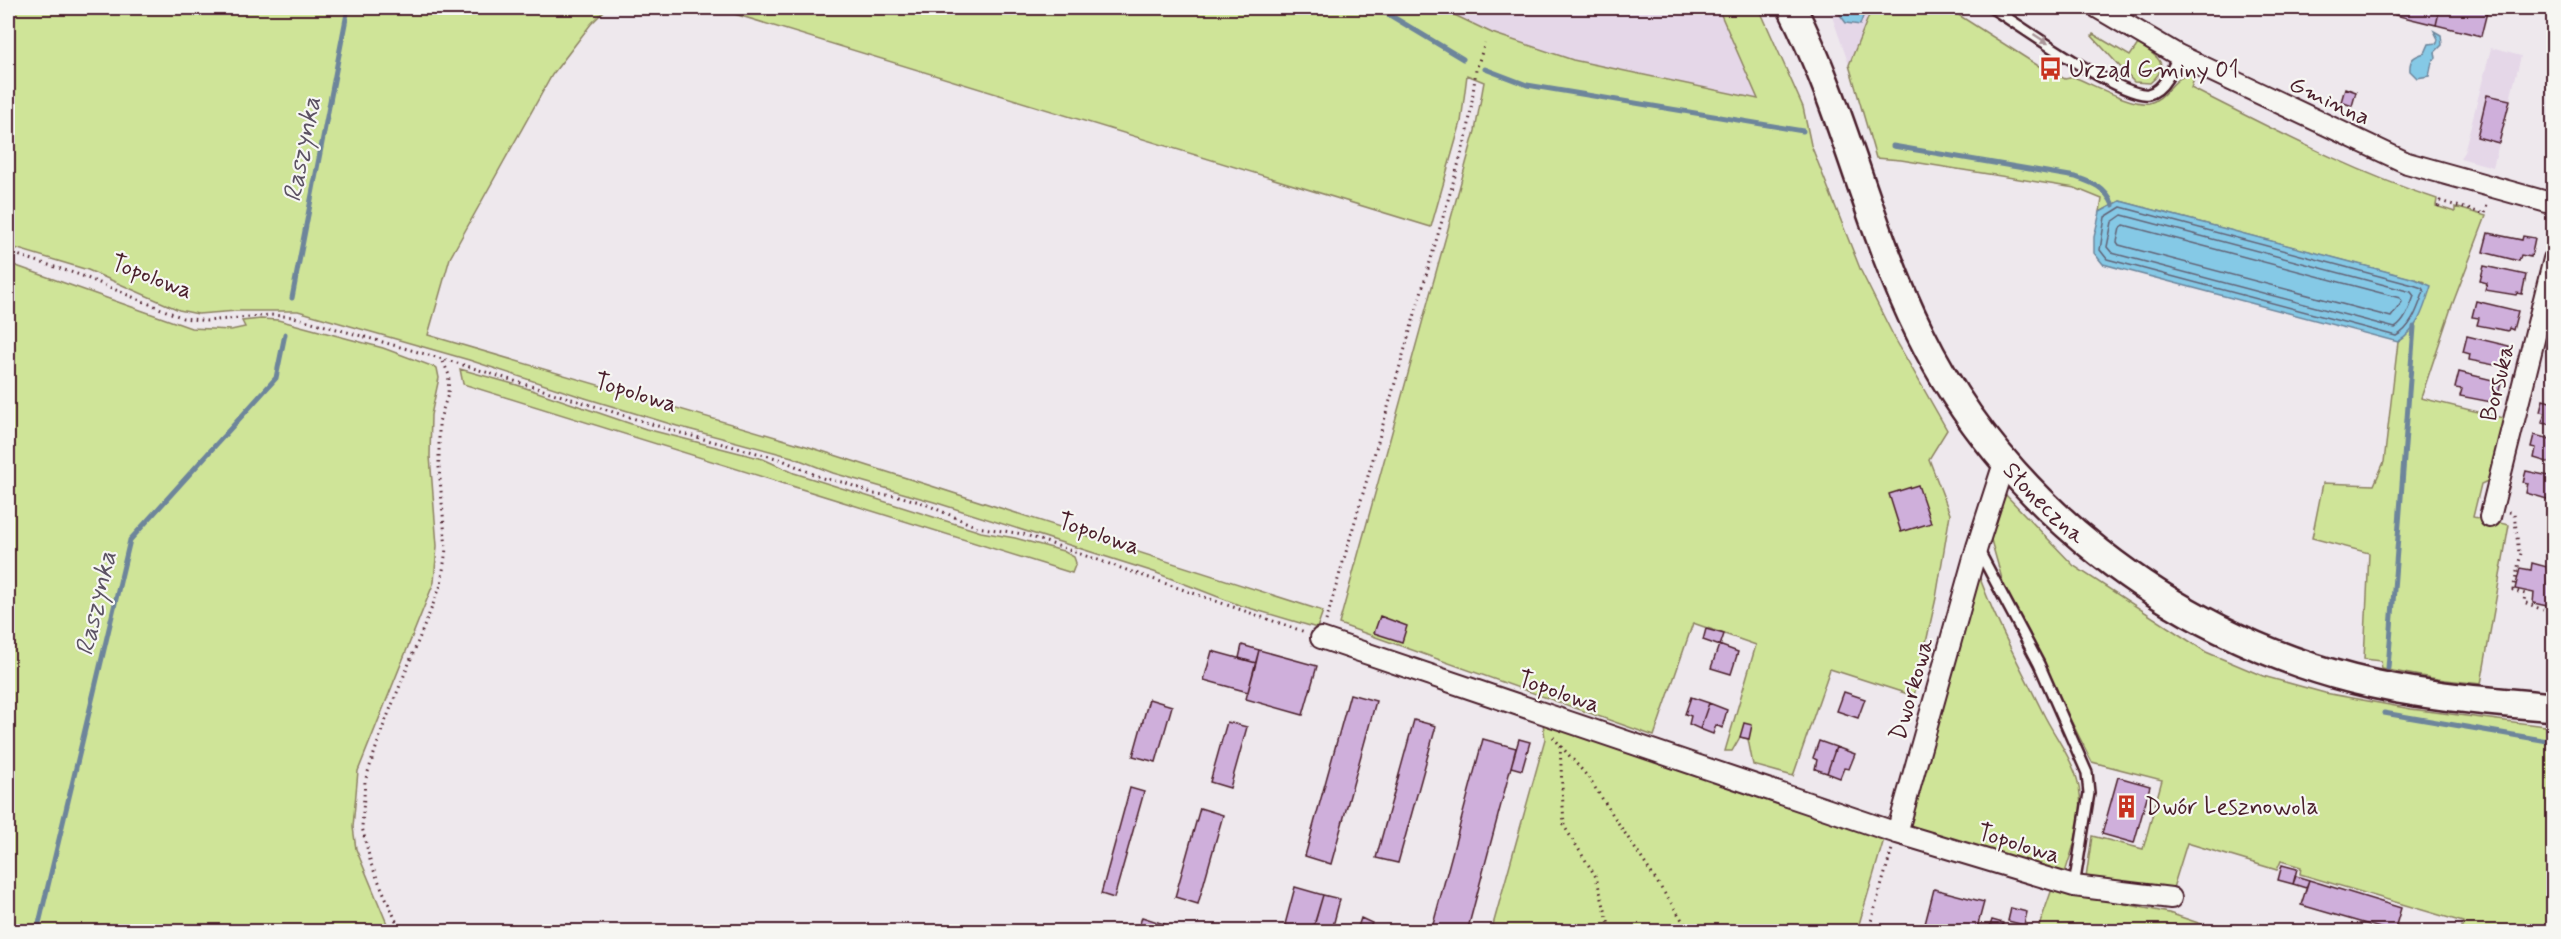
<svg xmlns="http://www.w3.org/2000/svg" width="2561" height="939" viewBox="0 0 2561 939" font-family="Mynerve,sans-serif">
	<rect width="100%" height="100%" fill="#eee8ed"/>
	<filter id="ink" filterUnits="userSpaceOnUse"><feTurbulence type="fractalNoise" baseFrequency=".0167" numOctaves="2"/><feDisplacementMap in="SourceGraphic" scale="12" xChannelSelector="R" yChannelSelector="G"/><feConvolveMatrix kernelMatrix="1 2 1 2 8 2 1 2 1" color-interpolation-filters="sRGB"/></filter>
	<g filter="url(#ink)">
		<!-- built -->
		<path fill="#e5d7e8" d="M1440 8H1718L1759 99 1573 60 1492 33Z
			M1829 8H1872L1849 65Z
			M2491 48 2521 56 2493 167 2460 158 2464 152Z"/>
		<!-- green -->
		<path fill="#cfe498" stroke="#8c8262" stroke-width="1.5" d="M8 8H607L591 24 552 75 450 258 428 335 806 446 1323 611 1317 628 1239 605 1154 572 934 502 833 473 792 457 677 426 585 398 469 360 298 311H237L198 314 179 310 88 270 8 246Z
			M715 8H1440L1492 33 1573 60 1758 99 1718 8H1759L1803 107 1811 145 1861 271 1893 335 1947 430 1929 459 1950 514 1936 598 1914 696 1830 669 1793 776 1753 765 1748 739 1740 737 1732 751H1725L1756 645 1693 623 1654 736 1339 624 1475 131 1484 82 1467 75 1461 122 1431 227Z
			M1872 8H1955L1957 14 2037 65 2065 79 2074 77C2092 84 2131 106 2149 103 2168 99 2175 70 2195 76L2191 88C2271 128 2351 171 2437 199L2436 206 2455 212V207L2486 216 2451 308 2421 398 2507 419 2492 479 2481 484 2473 517 2509 525 2481 684 2437 679 2382 669 2381 661 2364 659 2369 553 2312 538 2323 483 2374 485 2384 462 2398 342C2418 330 2420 304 2425 282L2120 201 2100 212 2102 199 2075 188 1901 160 1876 158 1849 65Z
			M2093 34 2130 56 2138 44C2157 56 2172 64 2150 83L2134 82 2092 36Z
			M8 263 191 328 231 330 245 327 242 321 261 319 278 320 383 348 437 368 439 378 431 415 430 456 437 546 434 582 358 771 353 827 356 849 390 931H8Z
			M460 369 517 385 646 429 763 459 794 473 981 532 1015 538 1063 551 1074 557 1076 563 1072 573 463 384Z
			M2004 493 2074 566 2206 652 2263 676 2325 693 2411 709 2553 727V931H2461L2463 922 2300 874 2301 867 2281 861 2277 870 2187 843 2173 888 2112 883 2086 878 2092 836 2143 849 2162 780 2092 762 2006 593 1989 533Z
			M1977 570C1994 619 2019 664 2042 711 2060 748 2085 770 2080 816 2079 834 2070 855 2065 873L1906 829Z
			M1543 723 1884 839 1857 931 1491 932 1545 739Z
			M2052 889 2169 913 2222 931 2037 932Z"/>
		<!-- water -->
		<path fill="#85c9e6" stroke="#6d859b" stroke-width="1.5" d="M1835 8H1866L1860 25 1846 23Z
			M2434 31 2441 35 2442 45 2435 52 2436 58 2432 62 2429 76 2417 78 2410 71C2409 59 2414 56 2425 53L2429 44 2437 43 2438 39Z
			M2120 201 2415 279 2431 286C2424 308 2418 330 2398 342L2103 264 2094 253V237L2100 212Z"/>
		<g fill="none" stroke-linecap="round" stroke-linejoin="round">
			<!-- shore -->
			<path stroke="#626376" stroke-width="1.5" d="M2121 207 2413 285 2422 288 2424 291C2418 307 2412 328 2396 336L2107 259 2100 250 2105 217Z
				M2122 215 2411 292 2414 296C2410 307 2405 322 2395 328L2112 253 2107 247 2112 222Z
				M2124 225 2400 298 2402 302 2391 317 2119 245 2117 242 2120 228Z"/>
			<!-- stream -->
			<path stroke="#6d859b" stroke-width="5" d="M1378 8 1463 59
				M1485 69 1527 85 1803 131
				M1893 146 2076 177C2093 183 2105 187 2113 205
				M292 298 348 8
				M2388 668 2414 327
				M2384 713 2554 742
				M37 932 130 540 276 378 285 334"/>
		</g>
		<!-- building -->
		<path fill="#cfafdb" stroke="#4a1f2b" stroke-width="1.5" d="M2397 8H2440L2436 25 2395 15Z
			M2440 8H2488L2481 36 2436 25Z
			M2345 88 2356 92 2352 106 2341 102Z
			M2487 95 2510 100 2499 143 2477 137Z
			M2488 233 2522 240 2523 236 2535 238 2531 257 2521 255 2519 261 2483 252Z
			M2484 266 2526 275 2522 294 2517 293 2516 295 2485 290 2487 283 2480 281Z
			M2476 301 2518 311 2513 330 2509 328 2508 331 2477 325 2479 318 2472 317Z
			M2467 336 2509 346 2505 365 2500 364 2499 366 2469 360 2470 354 2463 352Z
			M2551 364 2554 365V388L2551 387 2553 377 2548 376Z
			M2459 372 2501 382 2497 400 2492 399 2491 402 2460 396 2462 389 2455 388Z
			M2543 400 2554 403V425L2542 423 2545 413 2540 412Z
			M2534 435 2554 440V464L2534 458 2536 448 2531 447Z
			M2526 471 2554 477V501L2526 493 2528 483 2523 482Z
			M1918 485 1931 523 1901 532 1889 494Z
			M2532 563 2547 567V569L2554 571 2552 607 2533 603 2534 593 2515 589 2520 568 2531 570Z
			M1380 616 1407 626 1402 642 1374 633Z
			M1706 629 1724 634 1720 646 1703 640Z
			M1242 645 1259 650 1256 663 1239 658Z
			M1719 645 1738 652 1731 674 1711 668Z
			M1259 650 1317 666 1303 715 1246 699Z
			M1212 651 1256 663 1248 692 1204 680Z
			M1844 692 1865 699 1858 718 1837 711Z
			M1350 694 1376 701 1331 864 1305 856Z
			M1691 697 1709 703 1700 729 1689 724 1691 716 1685 714Z
			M1149 699 1172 706 1156 762 1133 756Z
			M1709 703 1727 710 1722 728 1716 725 1713 734 1700 729Z
			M1414 720 1436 726 1398 863 1376 858Z
			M1227 722 1247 727 1230 788 1210 782Z
			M1744 723 1752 725 1749 739 1740 737Z
			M1483 739 1516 748 1467 932H1431Z
			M1519 739 1530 742 1522 770 1511 767Z
			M1819 741 1836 747 1827 773 1815 769 1817 760 1813 758Z
			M1836 747 1855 754 1849 769 1844 768 1840 778 1827 773Z
			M2118 777 2150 786 2134 843 2102 834Z
			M1130 788 1144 792 1114 898 1101 894Z
			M1200 808 1223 815 1198 904 1175 897Z
			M2282 865 2297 869 2293 884 2278 880Z
			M2296 876 2309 880 2306 888 2293 884Z
			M2309 880 2401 908 2394 932 2301 905Z
			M1295 887 1323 895 1312 932H1283Z
			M1934 889 1984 902 1976 932H1957L1925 924Z
			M1323 895 1340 899 1332 930 1314 926Z
			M2011 908 2027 912 2024 925 2008 921Z
			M1142 917 1167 925 1165 932 1138 930Z
			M1361 918 1372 923 1368 931 1358 927Z
			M1992 920 2003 923 2001 932 1989 929Z"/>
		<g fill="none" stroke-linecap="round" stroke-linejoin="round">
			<defs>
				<path id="service" d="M1992 8C2019 25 2121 98 2148 94 2164 91 2173 68 2178 55
					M1978 549 2039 664 2087 773 2089 793 2074 886"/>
				<path id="minor" d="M2098 8 2178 55 2407 163 2554 204
					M2490 517 2554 259
					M1321 638 1897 833 2074 886 2171 898
					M1897 833 1977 547 2005 460"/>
				<g id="secondary">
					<path id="s1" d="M1792 8C1845 112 1868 228 1920 333 2003 503 2170 632 2352 679 2418 696 2486 701 2554 707"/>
				</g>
			</defs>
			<!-- service casing -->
			<use href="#service" stroke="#4a1f2b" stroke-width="14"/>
			<!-- minor casing -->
			<use href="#minor" stroke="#4a1f2b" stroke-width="24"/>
			<!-- secondary casing -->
			<use href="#secondary" stroke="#4a1f2b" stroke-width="32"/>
			<!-- path -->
			<path stroke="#4a1f2b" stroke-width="3" stroke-dasharray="1.5 4.5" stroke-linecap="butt" d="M2438 207 2440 201 2485 214 2487 205
				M8 252 80 275 183 318 207 321 270 315 294 317 457 363 677 432 780 459 822 478 846 483 874 494 899 496 923 503 977 527 1023 534 1305 632
				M2509 512 2514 513 2519 553H2521L2513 590 2525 594 2524 602 2543 610
				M1326 621 1468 131 1476 70 1485 43
				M1553 737 1588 777 1690 932
				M1560 746 1564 826 1596 877 1611 932
				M401 932 371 864 362 827 365 781 383 727 441 585 446 549 439 467V422L448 394 449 375 442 359
				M1868 932 1892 849"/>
			<!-- service -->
			<use href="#service" stroke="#f6f6f2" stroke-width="9"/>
			<!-- minor -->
			<use href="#minor" stroke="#f6f6f2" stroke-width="20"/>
			<!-- secondary -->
			<use href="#secondary" stroke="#f6f6f2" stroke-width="27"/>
		</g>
		<!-- one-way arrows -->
		<defs><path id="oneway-solid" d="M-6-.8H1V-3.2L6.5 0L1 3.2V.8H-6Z" transform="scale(1.5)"/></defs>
		<use fill="#a99598" href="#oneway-solid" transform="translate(2041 39) rotate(33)"/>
	</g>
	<!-- icons -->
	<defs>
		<symbol id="bus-bare" viewBox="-9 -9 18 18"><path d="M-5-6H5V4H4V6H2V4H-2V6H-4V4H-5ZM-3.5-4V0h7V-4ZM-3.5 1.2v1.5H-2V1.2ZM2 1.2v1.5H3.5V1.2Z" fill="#c8321e" stroke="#f6f6f2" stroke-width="2.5" paint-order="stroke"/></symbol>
		<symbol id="building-bare" viewBox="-9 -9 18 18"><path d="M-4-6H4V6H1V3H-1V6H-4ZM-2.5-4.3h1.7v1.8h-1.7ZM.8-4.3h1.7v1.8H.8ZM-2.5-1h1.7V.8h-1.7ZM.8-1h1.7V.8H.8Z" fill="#c8321e" stroke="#f6f6f2" stroke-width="2.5" paint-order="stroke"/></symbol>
	</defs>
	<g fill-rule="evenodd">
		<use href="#bus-bare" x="2034" y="52" width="33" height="33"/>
		<use href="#building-bare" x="2110" y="790" width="33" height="33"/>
	</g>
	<g text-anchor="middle" stroke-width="4.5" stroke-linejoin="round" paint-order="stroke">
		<!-- poi labels -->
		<g font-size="24" fill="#4a1f2b" stroke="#f6f6f2" text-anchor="start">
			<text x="2069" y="77">Urząd Gminy 01</text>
			<text x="2145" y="814">Dwór Lesznowola</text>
		</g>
		<!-- street labels -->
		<g font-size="24" fill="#4a1f2b" stroke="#f6f6f2">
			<text transform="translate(2330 100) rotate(25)" y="8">Gminna</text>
			<text transform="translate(152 276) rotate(21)" y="8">Topolowa</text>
			<text transform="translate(2497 382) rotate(-76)" y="8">Borsuka</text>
			<text transform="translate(636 392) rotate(17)" y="8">Topolowa</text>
			<text dy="8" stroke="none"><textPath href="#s1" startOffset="561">Słoneczna</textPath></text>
			<text transform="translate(1099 533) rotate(19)" y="8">Topolowa</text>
			<text transform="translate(1911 689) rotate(-74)" y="8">Dworkowa</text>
			<text transform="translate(1559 691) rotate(19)" y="8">Topolowa</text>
			<text transform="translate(2019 843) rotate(17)" y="8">Topolowa</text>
		</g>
		<!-- water labels -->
		<g font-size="26" font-style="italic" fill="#5c5263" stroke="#f6f6f2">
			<text transform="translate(301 149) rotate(-79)" y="9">Raszynka</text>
			<text transform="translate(95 603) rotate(-77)" y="9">Raszynka</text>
		</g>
	</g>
	<!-- margin -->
	<rect width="2561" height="939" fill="none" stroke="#f6f6f2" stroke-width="30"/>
	<rect x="15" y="15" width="2531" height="909" fill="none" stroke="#4a1f2b" stroke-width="2" filter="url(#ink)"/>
</svg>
